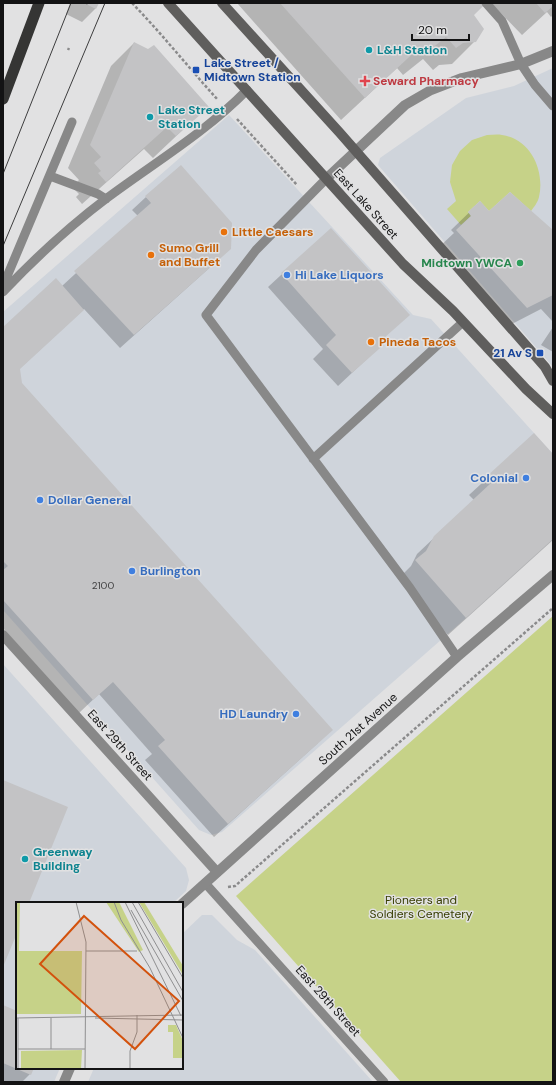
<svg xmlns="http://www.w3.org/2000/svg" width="556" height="1085" viewBox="0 0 556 1085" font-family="'DM Sans',sans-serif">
	<rect width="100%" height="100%" fill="#e1e1e2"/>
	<!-- built -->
	<path fill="#cfd4db" d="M553 68V367L378 165 380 158 466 98 514 86Z
		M229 115 413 315 431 319 553 454V539L466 618 222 832 211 835 199 830 3 610V312Z
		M3 664 186 868 189 880 186 891 173 903H17V1068H60L54 1082H3Z
		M202 915H212L237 940 255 950 373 1082H88L94 1068H182V934Z"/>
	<!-- green -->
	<path fill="#c6d288" d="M487 135C492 135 497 134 502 135 531 139 545 171 539 197 538 202 534 207 531 211L510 192 489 211 480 201 468 212 471 216 461 225 447 209 456 201 450 182 452 165 460 151 472 140Z
		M553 616V1082H401L236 896Z"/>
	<!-- shadow -->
	<path fill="#0003" d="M70 3H98L95 9 82 22 66 14Z
		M237 3H486L473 15 475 41 452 64 439 65 433 70 423 59 403 75 397 68 341 120Z
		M491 3H553V15L551 17 547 12 522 35Z
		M134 43 148 50 207 107 153 158 144 149 82 204 76 197 79 194 72 187 79 180 68 168 111 66Z
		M146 197 216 262 120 348 84 309 19 369 21 384 318 743 214 837 145 760 152 754 99 694 79 713 3 628V328L62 286 138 216 132 210Z
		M480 202 489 212 553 231V322L541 309 510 325 439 247 454 233 451 230Z
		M331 229 386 341 338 386 313 359 323 349 268 287Z
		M553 327V352L541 345Z
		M534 435 553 456V540L448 635 399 578 411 566 417 554 474 500 469 495Z
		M3 1006 17 1012V1068H33L30 1074 22 1082H3Z"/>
	<!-- building -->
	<path fill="#c3c3c5" d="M84 3H99L96 9Z
		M280 3H486L474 15 484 29 476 42 463 43 456 48 446 37 426 53 421 46 365 98Z
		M536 3H553V6L545 13Z
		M134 42 148 49 154 45 209 107 176 136 167 127 106 182 98 173 101 171 94 163 101 157 90 145Z
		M181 165 232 223 231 249 134 335 74 271 151 203 145 196Z
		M510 192 553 230V295L527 308 456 230 471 216 468 212 480 201 489 211Z
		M331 228 410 315 384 338 388 341 352 373 326 345 336 335 281 273Z
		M56 278 84 310 20 369 22 383 333 730 228 824 158 746 165 740 113 682 93 700 3 600V570L8 566 3 561V327Z
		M534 433 553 454V539L466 618 415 560 426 551 434 536 491 483 486 477Z
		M3 780 68 807 29 903H17V933L3 967Z
		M3 1005 17 1011V1068H34L31 1075 3 1063Z"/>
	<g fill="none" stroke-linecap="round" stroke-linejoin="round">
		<!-- path -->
		<path stroke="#8a8a8b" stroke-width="2.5" stroke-dasharray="3 2" stroke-linecap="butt" d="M132 3C162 34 189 68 218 100
			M86 4 87 3
			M68 50 69 48
			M237 119 297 185
			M228 887 235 886 553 608"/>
		<!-- service -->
		<path stroke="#888" stroke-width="9" d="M486 3 502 21 521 64 535 85 553 106
			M50 176 98 194 106 199
			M326 179 256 250 206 315 410 588 457 657
			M3 286 72 122
			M3 292C35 258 70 226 107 198 154 163 206 132 247 90
			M313 459 463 322
			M205 883 384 1082"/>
		<!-- minor -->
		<path stroke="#888" stroke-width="10" d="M326 179 405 105 431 90 462 78 521 64 553 51
			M3 635 217 872"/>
		<!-- tertiary -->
		<path stroke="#888" stroke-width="10" d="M182 904 457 657 553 575
			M64 1082 70 1068"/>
		<!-- secondary -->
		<path stroke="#5f5e5d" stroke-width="10" d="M168 3 403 264 453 311 526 389 553 414
			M222 3 340 133 545 367 553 381"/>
		<!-- trunk -->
		<path stroke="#353534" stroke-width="11" d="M3 99 39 3"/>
		<!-- tram -->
		<path stroke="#3d3d3e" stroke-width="1" d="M3 174 71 3
			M3 246 105 3"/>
	</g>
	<!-- markers -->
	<g fill="#0f9aa8" stroke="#e1e1e2" stroke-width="1.5">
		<circle cx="369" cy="50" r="4"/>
		<circle cx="150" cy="117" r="4"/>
		<circle cx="25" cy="859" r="4"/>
	</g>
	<g fill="#1a4fb4" stroke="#e1e1e2" stroke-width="1.5">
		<rect x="192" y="66" width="8" height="8" rx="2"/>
		<rect x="536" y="349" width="8" height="8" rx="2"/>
	</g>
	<path fill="#e0444e" stroke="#e1e1e2" stroke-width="1.5" d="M363 75h4v4h4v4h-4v4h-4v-4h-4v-4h4z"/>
	<g fill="#e8710a" stroke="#e1e1e2" stroke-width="1.5">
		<circle cx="224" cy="232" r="4"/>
		<circle cx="151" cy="255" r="4"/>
		<circle cx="371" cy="342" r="4"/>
	</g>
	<circle fill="#2e9e5b" stroke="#e1e1e2" stroke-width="1.5" cx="520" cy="263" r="4"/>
	<g fill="#3f7fe0" stroke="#e1e1e2" stroke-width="1.5">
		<circle cx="287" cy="275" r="4"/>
		<circle cx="526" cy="478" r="4"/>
		<circle cx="40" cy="500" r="4"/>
		<circle cx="132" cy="571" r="4"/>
		<circle cx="296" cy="714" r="4"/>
	</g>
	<g text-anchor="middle" stroke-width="3" stroke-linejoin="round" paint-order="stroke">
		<!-- number labels -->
		<g font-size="10" fill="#3f3f40">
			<text x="103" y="589">2100</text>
		</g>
		<!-- culture labels -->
		<g font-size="12" font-weight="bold" fill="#0d838f" stroke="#e1e1e2" text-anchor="start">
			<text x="377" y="54">L&amp;H Station</text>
			<text x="158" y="114">Lake Street<tspan x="158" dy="14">Station</tspan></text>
			<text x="33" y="856">Greenway<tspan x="33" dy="14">Building</tspan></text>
		</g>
		<!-- transit labels -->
		<g font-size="12" font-weight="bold" fill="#164399" stroke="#e1e1e2" text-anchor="start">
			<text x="204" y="67">Lake Street /<tspan x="204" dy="14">Midtown Station</tspan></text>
			<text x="532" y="357" text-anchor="end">21 Av S</text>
		</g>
		<!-- health labels -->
		<g font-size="12" font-weight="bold" fill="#be3a42" stroke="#e1e1e2" text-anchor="start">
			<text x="373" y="85">Seward Pharmacy</text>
		</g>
		<!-- street labels -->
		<g font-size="12" fill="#131314" stroke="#e1e1e2">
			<text transform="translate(366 204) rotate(48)" y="4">East Lake Street</text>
			<text transform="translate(358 729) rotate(-42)" y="4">South 21st Avenue</text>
			<text transform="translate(120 745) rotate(48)" y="4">East 29th Street</text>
			<text transform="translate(328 1001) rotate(48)" y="4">East 29th Street</text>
		</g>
		<!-- food labels -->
		<g font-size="12" font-weight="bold" fill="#c56008" stroke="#e1e1e2" text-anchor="start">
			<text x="232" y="236">Little Caesars</text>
			<text x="159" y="252">Sumo Grill<tspan x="159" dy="14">and Buffet</tspan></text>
			<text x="379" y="346">Pineda Tacos</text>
		</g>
		<!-- leisure labels -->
		<g font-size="12" font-weight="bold" fill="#27864d" stroke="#e1e1e2" text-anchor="end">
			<text x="512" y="267">Midtown YWCA</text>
		</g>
		<!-- shop labels -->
		<g font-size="12" font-weight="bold" fill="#366cbe" stroke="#e1e1e2" text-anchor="start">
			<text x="295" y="279">Hi Lake Liquors</text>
			<text x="518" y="482" text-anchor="end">Colonial</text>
			<text x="48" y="504">Dollar General</text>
			<text x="140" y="575">Burlington</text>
			<text x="288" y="718" text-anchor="end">HD Laundry</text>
		</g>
		<!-- park labels -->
		<g font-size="12" fill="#383e02" stroke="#e1e1e2">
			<text x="421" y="904">Pioneers and<tspan x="421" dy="14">Soldiers Cemetery</tspan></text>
		</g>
	</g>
	<!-- overview -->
	<g transform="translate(16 902)">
		<rect width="167" height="167" fill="#e1e1e2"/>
		<path d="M0 0H4L3 49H66L65 112H0ZM90 0H103L127 48 123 50ZM123 0H128L167 64V73ZM152 123H160L167 139V156H157V130H152ZM66 148 65 167H5V149Z" fill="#c6d288"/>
		<path fill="none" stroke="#8f8f90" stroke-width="1" d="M60 0 70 40 69 167M98 0 105 18 134 66 167 136M109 0 165 114M116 0 167 90M122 0 167 76M115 8 167 99M70 49H121M0 116 167 113M2 116V167M35 116V147M79 116 167 118M2 147H69M114 167V149L121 130V113"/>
		<path fill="#d3520d" fill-opacity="0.15" stroke="#d3520d" stroke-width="2" d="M68 14 163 99 119 147 24 62Z"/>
		<rect width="167" height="167" fill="none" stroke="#131314" stroke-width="2"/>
	</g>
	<!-- border -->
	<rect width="556" height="1085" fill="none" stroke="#131314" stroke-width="8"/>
	<!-- scale -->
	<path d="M412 34v6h57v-6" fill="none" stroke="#131314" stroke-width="2"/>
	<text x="418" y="34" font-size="12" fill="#131314" stroke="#e1e1e2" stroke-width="3" paint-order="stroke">20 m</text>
</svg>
